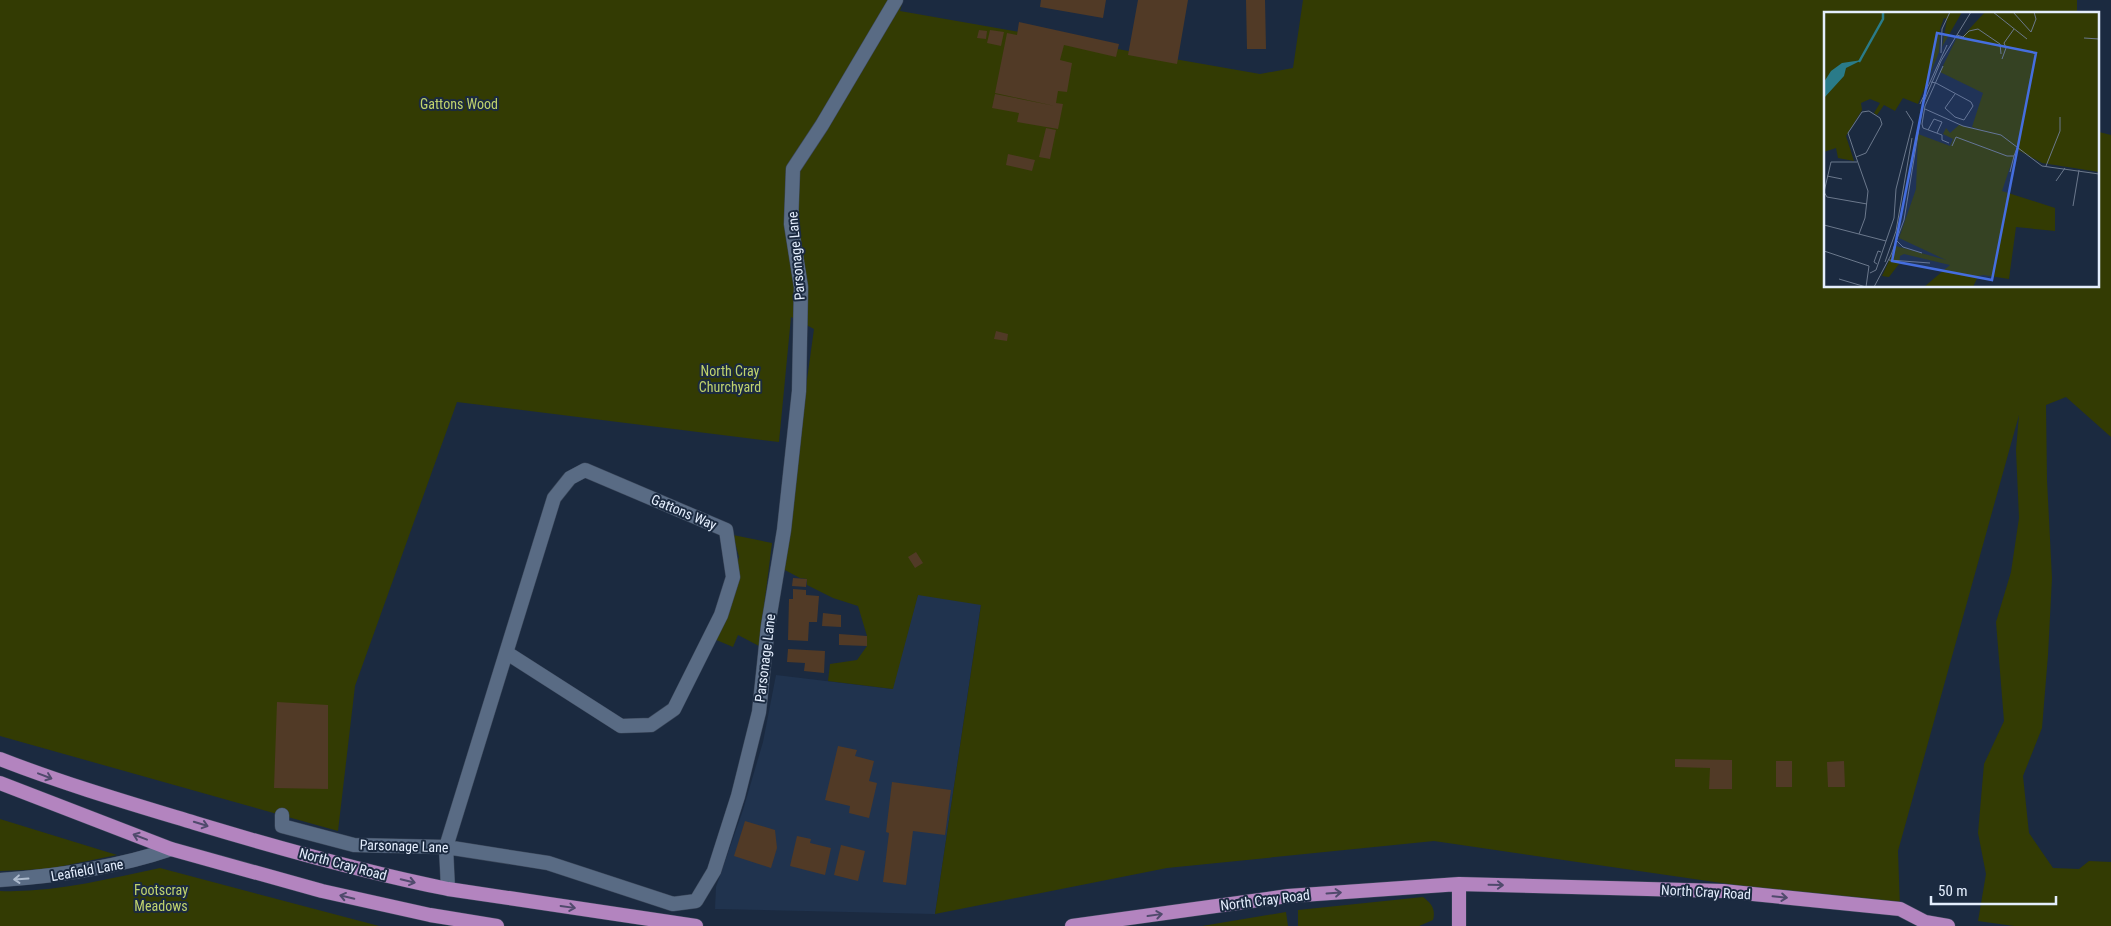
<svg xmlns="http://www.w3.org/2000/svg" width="2111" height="926" viewBox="0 0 2111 926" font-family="'Roboto Condensed',sans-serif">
	<rect width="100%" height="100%" fill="#1b2a40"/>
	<!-- built -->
	<path fill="#20334e" d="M918 594 981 604 935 914 715 909 716 887 743 810 763 742 776 675 892 689Z"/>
	<!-- green -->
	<path fill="#333b03" d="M0 0H903L900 11 1260 74 1293 68 1303 0H2077V14H1825V286H2097V127L2099 132 2111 135V437L2066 397 2046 405 2047 480 2052 578 2048 655 2042 728 2023 776 2029 833 2053 868 2079 869 2089 861 2111 862V926H2014L1978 921 1986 874 1978 833 1984 764 2004 721 1996 622 2011 572 2019 518 2016 450 2019 415 1898 851 1900 909 1434 841 1167 868 935 914 981 605 918 595 893 689 828 681 830 664 857 660 867 646V636L858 606 833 598 807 585V579L800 578 781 568 814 329 791 317 779 442 457 402 355 686 338 831 0 736Z
		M733 535 772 543 759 646 738 635 733 647 714 639 730 593 739 557Z
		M0 819 117 855 48 869 0 871Z
		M160 868 379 926H0V891C54 893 107 879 160 868Z
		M1423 897C1431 903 1436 909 1433 920L1419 926H1298V910Z
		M1286 912 1288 926H1202Z"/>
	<!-- building -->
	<path fill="#513a26" d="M1041 0H1106L1103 18 1040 7Z
		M1138 0H1188L1177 64 1128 55Z
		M1246 0H1265L1266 49H1247Z
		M1019 22 1119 44 1116 57 1064 45 1060 60 1072 63 1067 92 1058 91 1056 103 1063 104 1058 129 1017 122 1019 113 992 108 995 94 1055 106 995 93 1007 33 1017 35Z
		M979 30 987 31 986 39 977 38Z
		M990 30 1004 32 1001 46 987 43Z
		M1046 128 1056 130 1050 159 1039 157Z
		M1008 154 1035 160 1032 171 1006 165Z
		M996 331 1008 334 1007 341 994 339Z
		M916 552 923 563 915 568 908 557Z
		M793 578 807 579 806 587 792 586Z
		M793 589 806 590V595L819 596 817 622H809L808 641 788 640 789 599H793Z
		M823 613 841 615V627L822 626Z
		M839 634 867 636V646L839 645Z
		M788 649 825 651 824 673 804 671 805 663 787 662Z
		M277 702 328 705V789L274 788Z
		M838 746 857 750 855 756 874 761 869 781 877 783 869 818 849 813 850 806 825 800Z
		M1675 759 1732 760V789H1709L1710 768 1675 767Z
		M1776 761H1792V787H1776Z
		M1844 761 1845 787H1828L1827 762Z
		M892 782 951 790 945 835 913 831 906 885 883 882 889 833 886 832Z
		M745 821 775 830 777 848 771 868 734 856Z
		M797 836 811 839 810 843 831 848 825 875 790 866Z
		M841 845 865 851 858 881 834 875Z"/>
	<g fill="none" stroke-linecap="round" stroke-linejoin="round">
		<defs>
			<path id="minor" d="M282 815V826L354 845 446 847 548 863 673 904 696 901 714 871 738 796 759 712 768 626 784 530 799 391 801 287 791 224 793 169 822 125 896 0
				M0 880C59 876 115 868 171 849
				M448 889 446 847 554 498 570 478 585 470 726 530 733 577 721 615 674 709 651 725 621 726 507 653"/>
			<path id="primary" d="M0 759C64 784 129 803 195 823 278 848 363 872 448 889L696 926
				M0 783 171 849 322 891 430 915 497 926
				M1459 884V926
				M1072 926 1288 896 1459 884 1723 891 1900 909 1925 922 1948 926"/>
		</defs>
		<!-- minor casing -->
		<use href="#minor" stroke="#3b475a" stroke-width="15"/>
		<!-- primary casing -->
		<use href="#primary" stroke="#3b475a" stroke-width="15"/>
		<!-- minor -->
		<use href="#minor" stroke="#596b84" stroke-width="14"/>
		<!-- primary -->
		<use href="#primary" stroke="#b384bf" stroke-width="14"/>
	</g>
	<!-- one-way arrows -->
	<defs><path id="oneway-shaft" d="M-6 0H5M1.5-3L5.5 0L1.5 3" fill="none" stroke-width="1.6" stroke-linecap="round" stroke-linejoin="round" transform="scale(1.25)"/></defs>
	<g stroke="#504a6c">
		<use href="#oneway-shaft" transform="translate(45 776) rotate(21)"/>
		<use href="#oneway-shaft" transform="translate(201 824) rotate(17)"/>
		<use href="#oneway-shaft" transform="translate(140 837) rotate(-159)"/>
		<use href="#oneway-shaft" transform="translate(408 881) rotate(13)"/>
		<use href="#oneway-shaft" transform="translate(1496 885) rotate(1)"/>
		<use href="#oneway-shaft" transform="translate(1334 893) rotate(-4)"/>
		<use href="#oneway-shaft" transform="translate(347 897) rotate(-167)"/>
		<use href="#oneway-shaft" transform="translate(1780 897) rotate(6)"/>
		<use href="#oneway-shaft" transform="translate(568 907) rotate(8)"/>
		<use href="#oneway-shaft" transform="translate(1155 915) rotate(-8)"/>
	</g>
	<use stroke="#acbacd" href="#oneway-shaft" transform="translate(21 879) rotate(176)"/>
	<g text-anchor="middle" stroke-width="4" stroke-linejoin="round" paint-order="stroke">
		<!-- park labels -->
		<g font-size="14" fill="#c0d36d" stroke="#1b2a40">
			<text x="459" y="109">Gattons Wood</text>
			<text x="730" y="376">North Cray<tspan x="730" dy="16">Churchyard</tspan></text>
			<text x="161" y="895">Footscray<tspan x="161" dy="16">Meadows</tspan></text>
		</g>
		<!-- street labels -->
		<g font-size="14" fill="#e4eefd" stroke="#1b2a40">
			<text transform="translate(796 256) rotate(-95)" y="5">Parsonage Lane</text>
			<text transform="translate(684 512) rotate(23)" y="5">Gattons Way</text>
			<text transform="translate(765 658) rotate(-83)" y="5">Parsonage Lane</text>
			<text transform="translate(404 846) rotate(2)" y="5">Parsonage Lane</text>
			<text transform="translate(343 864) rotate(15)" y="5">North Cray Road</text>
			<text transform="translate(87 870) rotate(-10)" y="5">Leafield Lane</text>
			<text transform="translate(1706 892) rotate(3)" y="5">North Cray Road</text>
			<text transform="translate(1265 900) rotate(-7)" y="5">North Cray Road</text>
		</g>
	</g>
	<!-- overview -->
	<g transform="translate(1824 12)">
		<rect width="275" height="275" fill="#1b2a40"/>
		<path d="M0 0H138L118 35 123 7 120 6 116 17 115 40 94 92 79 86 71 99 60 93 53 103 50 101 56 91 46 87 37 91 38 98 22 124 30 149 14 146 12 136 0 140ZM161 0H275V160L218 151 192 137 178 179 231 196V219L192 215 185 267 159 263 154 264 149 275H100L126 253 80 242 76 244 75 252 65 265 58 264 72 234 122 248 75 226 92 177 94 122 126 134 129 127 119 122 122 116 126 121 135 113 161 119 148 115 159 81 116 60 134 23 138 25Z" fill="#333b03"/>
		<path d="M38 48 22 56 20 64 0 86V70L7 59 18 51Z" fill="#2a7b89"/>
		<path fill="none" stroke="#2a7b89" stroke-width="2.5" d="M35 50 59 7V0"/>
		<path fill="none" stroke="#6b788c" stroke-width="1" d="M169 0 203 27M189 0 207 20 212 7 210 0M133 23 139 25 145 19 154 17 176 32 177 42M260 26 275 27M117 41 118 17 126 0M178 47 182 36 180 31 190 17M119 54 101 94 98 112 99 116 118 123V128L125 131M107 70 112 71 147 90 149 94 140 108 131 105 121 96 131 82M96 92 123 33M101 97 139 114 177 123 218 154 275 162M104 118 110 107 118 110 113 121M128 134 132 125 183 144H190L193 136M32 145 24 121 38 100 45 99 56 106 58 112 42 141 32 145 44 179 41 206 35 222M222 154 236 119V105M186 160 190 144M3 164 18 167M232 169 241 156M0 180 7 150H33M0 180 3 185 43 192M249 194 255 158M0 213 62 229M73 229 79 235 98 241M0 239 45 254 42 275 15 267M65 248 106 251M61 250 72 219 88 126M53 252 50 250 54 239 57 240M46 261 52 258 70 206 72 177 89 110 82 99M50 275 67 243 80 208 99 92 117 49 147 0"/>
		<path fill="#456edf" fill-opacity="0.15" stroke="#456edf" stroke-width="2.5" d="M113 21 212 41 168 268 68 249Z"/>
		<rect width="275" height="275" fill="none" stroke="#e4eefd" stroke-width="2.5"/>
	</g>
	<!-- scale -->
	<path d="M1931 896v8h125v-8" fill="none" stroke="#e4eefd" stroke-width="2.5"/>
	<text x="1938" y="896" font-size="15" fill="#e4eefd" stroke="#1b2a40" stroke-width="4" paint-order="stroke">50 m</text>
</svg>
